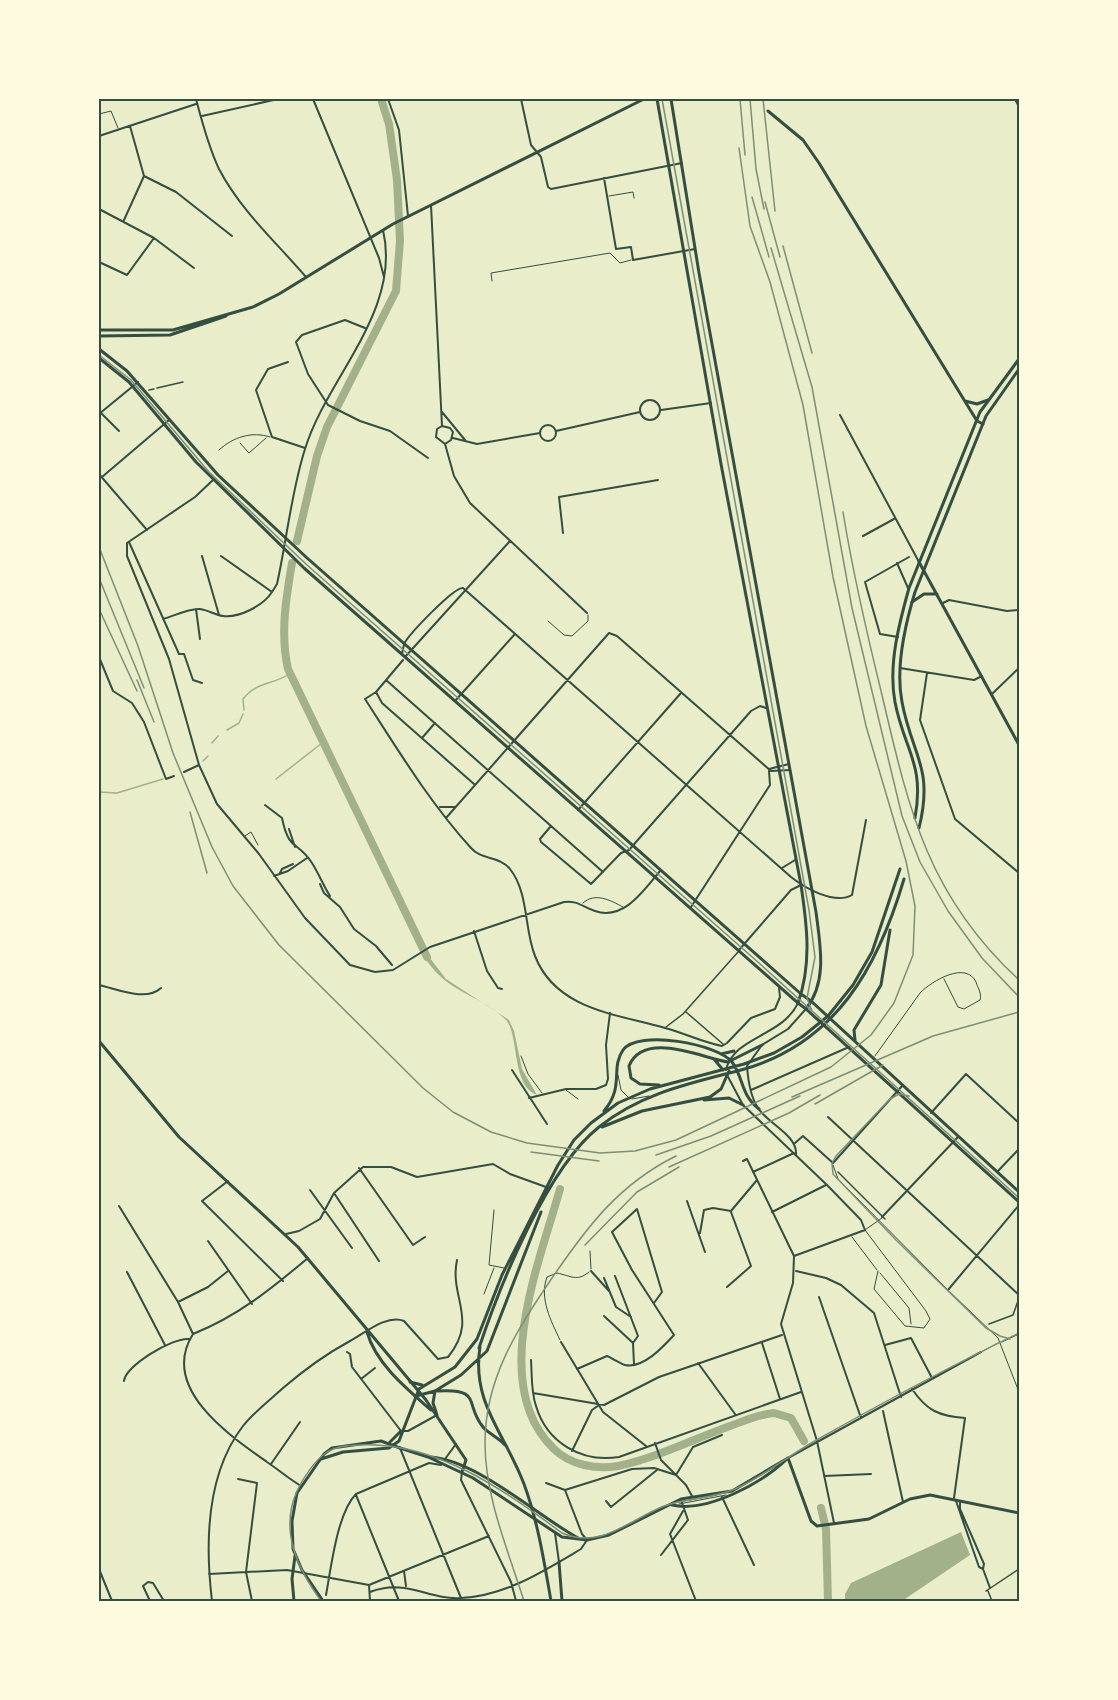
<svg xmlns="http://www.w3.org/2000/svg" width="1118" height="1700" viewBox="0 0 1118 1700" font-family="Roboto,sans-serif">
	<rect width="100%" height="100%" fill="#e9edc9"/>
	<!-- water -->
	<path fill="#a3b18a" d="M426 953 446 979 509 1020 514 1031 522 1069 537 1095C512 1087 519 1038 507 1021 479 993 444 993 423 954Z
		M961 1532 970 1555 902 1601H845V1594L851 1583Z"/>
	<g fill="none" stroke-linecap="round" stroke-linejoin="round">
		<!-- stream -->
		<path stroke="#a3b18a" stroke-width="1.5" d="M244 710 243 699C257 681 274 685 291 673
			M227 730 239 723 243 714
			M212 743 218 736
			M203 761 208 756
			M276 779 322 743
			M99 792 117 793 163 779"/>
		<!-- river -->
		<path stroke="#a3b18a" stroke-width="8" d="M297 541 317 456 327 427 396 291 400 241 397 180 389 124 381 99
			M292 563C286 599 280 633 288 669L427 957
			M560 1189C539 1264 488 1386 554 1449 570 1465 597 1470 618 1466 656 1458 694 1439 730 1426 744 1421 759 1414 774 1413L791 1418 804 1441
			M821 1508 826 1529 828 1601"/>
		<!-- service -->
		<path stroke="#344e41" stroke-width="1" d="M99 114 111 111 118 128
			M609 196 633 192 634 198
			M492 281 491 273 610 253 620 263 631 260
			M240 443 249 453 266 438
			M219 450C233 437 252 431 270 437
			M548 621 564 635 572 636 588 621V615
			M245 836 251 832 258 845
			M583 903C595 892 610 900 623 907
			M521 1056 528 1074 542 1093
			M875 1056 920 993C933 980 966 961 976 982 978 989 982 993 980 1000L964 1009 958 1007 944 979
			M618 1075 621 1090 629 1098
			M566 1090 578 1099
			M632 1099 649 1096
			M833 1165 838 1179 947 1289
			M494 1210 489 1265 504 1268
			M852 1237 877 1270
			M590 1251 591 1269
			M878 1271 874 1289 905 1326 924 1328 930 1319 926 1311 865 1230 882 1218
			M880 1273 909 1308 911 1324
			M950 1292 998 1338 1019 1392
			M484 1294 494 1268
			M560 1340C551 1321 539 1298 547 1277L557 1273C571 1276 577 1282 589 1272
			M1002 1342 1019 1334
			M983 1351 998 1343
			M679 1502 717 1495
			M679 1504 726 1495"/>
		<!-- pedestrian -->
		<path stroke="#344e41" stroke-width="1.5" d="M157 388 183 382
			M149 390 154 389
			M686 1012 723 1044
			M666 1027 683 1014 738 952
			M838 1172 885 1219
			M989 1324 1013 1315 1019 1298
			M986 1591 1019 1569
			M988 1591 992 1601"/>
		<!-- minor -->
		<path stroke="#344e41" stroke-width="2" d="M196 99C202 122 209 148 219 169 241 211 276 242 306 277
			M313 99 379 258 384 277
			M388 99 399 130 408 216
			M521 99 531 145 541 157 548 187 551 189 682 163
			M1015 99 1019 107
			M202 116 278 99
			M99 136 196 104
			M144 176 176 192 232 236
			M604 178 616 249 631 247 633 260 695 249
			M431 205 442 426
			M99 209 154 238 194 268
			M124 220 144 176 130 126
			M99 262 127 275 154 238
			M365 328 345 320 302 335 296 342 308 374 328 405 360 421 390 431 428 458
			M288 362 268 369 256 390 272 437 305 448
			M640 410a10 10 0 1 1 20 0a10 10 0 1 1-20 0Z
			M661 410 711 403
			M99 411 119 431
			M442 412 465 440
			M99 414 138 382
			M840 415 919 562
			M540 433a8 8 0 1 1 16 0a8 8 0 1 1-16 0Z
			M442 426 437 429 436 437 445 444 454 476 470 503 587 613
			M442 426 450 428 453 432 451 440 445 444
			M556 431 640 412
			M453 438 477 444 540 433
			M99 474 147 530
			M102 477 169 420
			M213 480 195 497 127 543V556L169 659 199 765 217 804 259 854 305 918 350 965 375 972 393 970 430 947 564 902C577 900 583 907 595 911 624 921 644 890 660 871
			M563 533 559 497 658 480
			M863 536 894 519
			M129 542 179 654H184L193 680 202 683
			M202 556 219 615
			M221 556 272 592 277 584C287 539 291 493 305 449 327 377 402 311 383 230
			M897 563 908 588
			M943 603 949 600 1007 611 1019 610
			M196 609 200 639
			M163 619C174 616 189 608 200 609 208 610 215 615 223 616 239 618 263 606 272 592
			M898 637 880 634 865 582 909 557
			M402 654C402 653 404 645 404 644 409 634 454 587 463 588L791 877C805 888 834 905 852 895L866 820
			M99 657 113 691 132 703 144 722 166 779 174 776
			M405 657 510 541
			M403 660 376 692 365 699C398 750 430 803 471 848 481 860 500 856 510 869 529 893 524 929 535 956 556 1010 617 1014 665 1028 684 1033 702 1042 722 1046L727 1043 751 1018 775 1009 780 997 779 988
			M900 668 974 680 982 676
			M927 673 920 720 955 819 1019 873
			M386 680 603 872
			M376 692 382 703 474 784
			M992 694 1019 668
			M455 701 515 634
			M422 738 435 723
			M769 769 789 764
			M184 772 199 765
			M265 805 282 818C289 852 297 840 312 863 319 874 323 885 330 896
			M440 807H455
			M578 810 681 693
			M446 818 609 633 617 636 771 771 790 770
			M551 826 540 839 541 842 591 884 621 853 629 850 751 711 760 706 766 708
			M289 829 295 847
			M782 868 795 860
			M280 873 282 869 293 864
			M274 876 288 871 307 858
			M320 884 324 893 340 907 354 929 376 946 392 965
			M691 907 770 785 769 771
			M474 931 487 971 498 988 502 989
			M739 950 791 890 801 885
			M99 985C117 989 146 1002 161 988
			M512 1070 547 1124
			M726 1070C734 1036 782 1037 798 1003
			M727 1075 743 1105 827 1185 861 1220 865 1230 794 1256
			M751 1090 849 1047
			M529 1098 566 1089H596L606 1085 608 1079 606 1045 610 1013
			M931 1113 966 1074 1019 1123
			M828 1117 1019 1295
			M795 1143 803 1136 833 1163 902 1086
			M796 1155C798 1135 767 1123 758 1108 750 1096 748 1080 747 1066L762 1045 788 1029 805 1010
			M743 1161 747 1159 794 1256 793 1283 781 1324 817 1441 834 1523
			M359 1168 413 1245 425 1237
			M753 1172 794 1153
			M997 1172 1019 1149
			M228 1181 202 1201 283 1281
			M310 1190 352 1248
			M334 1193 379 1261
			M687 1201 705 1252
			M119 1206 178 1302 193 1334
			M772 1212 826 1185
			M882 1217 958 1137
			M700 1233 704 1210 713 1208 731 1211 757 1180
			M286 1234 299 1231 320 1219 334 1193 363 1167H391L417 1177 493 1164 510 1174 546 1187
			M208 1241 252 1304
			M591 1271 609 1291
			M796 1271 826 1278 841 1285 874 1313 901 1397
			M127 1272 165 1345
			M615 1276 638 1336 633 1343 634 1364
			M604 1278 616 1307 631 1317
			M727 1287 751 1266 731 1212
			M948 1290 1019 1205
			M819 1297 861 1418
			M178 1302 208 1287 228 1271
			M604 1316 633 1343
			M193 1334C159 1388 230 1436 267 1462 279 1470 289 1479 301 1486
			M193 1334C238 1316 271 1289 308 1258
			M561 1342 603 1412 646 1446
			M762 1343 780 1399
			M885 1345 911 1338 932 1378
			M347 1352 350 1354 352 1367 401 1431H408L437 1415
			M531 1360C532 1375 531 1392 536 1406 547 1443 582 1463 619 1457L801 1392
			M698 1363 735 1414
			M577 1369 607 1356C612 1358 619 1363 625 1365 643 1369 663 1347 674 1335L632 1270 612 1232 637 1209 662 1292 654 1303
			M361 1379 375 1368
			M124 1381C125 1366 173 1337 189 1339
			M912 1389C927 1411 939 1416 965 1418L954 1498
			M533 1393 604 1405 659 1377 782 1335
			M883 1411 903 1502
			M655 1443 661 1460 686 1485 692 1496
			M400 1448 461 1598
			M572 1451 592 1410 599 1405
			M788 1458 981 1352
			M445 1459 456 1444
			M271 1464 300 1422
			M462 1472 461 1480 511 1582 516 1601
			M676 1475 693 1447 722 1435
			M824 1476 871 1474
			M238 1479 257 1483 246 1572 252 1601
			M546 1483 565 1490
			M565 1490 632 1469 654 1468 676 1475
			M356 1495 399 1601
			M722 1497 754 1565
			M606 1501 611 1507 657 1470
			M956 1501 979 1567 983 1569
			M960 1502V1509L984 1564 983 1569 990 1588
			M683 1511 670 1534 696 1601
			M555 1533 559 1562
			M661 1555 688 1520 681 1500
			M404 1571 406 1586
			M209 1574 287 1570 369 1585
			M369 1585 489 1536
			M369 1585 370 1601
			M370 1592C407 1578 427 1600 461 1598 505 1596 544 1571 581 1549L587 1540 582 1534 565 1490
			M326 1595C331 1569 337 1513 356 1494L429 1463 441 1465
			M150 1601 143 1586 148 1582 153 1583 164 1601
			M212 1601C205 1543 206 1474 243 1426 255 1411 270 1400 283 1388 304 1370 326 1354 350 1341 365 1333 387 1314 404 1321L438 1359 448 1357C479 1319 449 1298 457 1260"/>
		<!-- tertiary -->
		<path stroke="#344e41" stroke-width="2" d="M99 1569 112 1601"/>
		<!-- secondary -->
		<path stroke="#344e41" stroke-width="3" d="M768 111 803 140 819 163 977 421 983 424
			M99 330H173L253 307 279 294 393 224 644 99
			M99 336 170 335 226 316
			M99 349 127 371 218 475 306 557 801 994
			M99 358 129 382 196 462 304 568 798 1003
			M965 401 977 404 988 400
			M919 562 1019 745
			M912 602 924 594H937
			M811 1001 1019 1192
			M806 1009 1019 1202
			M99 1041 179 1137 298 1247 426 1400 466 1460 462 1472
			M367 1332C376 1364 407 1389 431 1410
			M400 1448 428 1457 473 1478 562 1537 587 1540 609 1535 681 1499 732 1491 788 1458
			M430 1457C477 1460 536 1515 578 1538
			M788 1458 811 1521 817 1526 869 1519 910 1499 930 1495 1019 1513
			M672 1505C707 1513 762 1483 787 1459"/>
		<!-- primary -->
		<path stroke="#344e41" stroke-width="3" d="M657 99 721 464 801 885C807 925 812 964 798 1003L806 1009C828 981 820 944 816 912L699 273 671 99
			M915 818C925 763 904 750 895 702 888 665 899 624 909 588L980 412 1019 359
			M919 828C934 767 912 756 902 702 895 667 905 625 915 592L986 416 1019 369
			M801 994 811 1001
			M855 1040 854 1030 881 985 890 930
			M721 1054 734 1051
			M714 1059 723 1070
			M659 1085 640 1084 631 1078 629 1066C644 1030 702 1058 728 1062L762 1045
			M704 1100 729 1098 743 1105
			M604 1111C625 1086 610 1069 623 1050 638 1029 718 1044 732 1062 744 1078 740 1094 759 1109
			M602 1127 642 1111 710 1097 721 1089 729 1071
			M480 1347C471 1403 506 1435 524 1484 538 1522 544 1561 551 1601
			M479 1348C500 1285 547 1168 599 1127 641 1093 691 1083 741 1070 836 1044 878 967 904 879
			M410 1382 422 1385
			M435 1391 433 1403 437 1415
			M437 1391C483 1388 464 1404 483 1427 489 1434 498 1437 505 1445
			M416 1396 435 1391 461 1375 487 1351 541 1212
			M390 1442 401 1431
			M321 1459 343 1452 389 1448 399 1441 419 1389 455 1367 477 1339 502 1275 558 1165 574 1140 591 1123 618 1103 650 1089 744 1064 774 1053 802 1037 828 1016 853 985 872 952 900 869
			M559 1562 562 1601
			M294 1601 292 1579 295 1556
			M323 1601 302 1570 293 1549 292 1521 297 1493 324 1454 332 1448 381 1441 400 1448"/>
		<!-- tram -->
		<path stroke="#7c8e77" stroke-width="1.5" d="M662 99 809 910 815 957 807 998 812 1011
			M99 355 131 380 209 472 307 565 759 963 1019 1198
			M909 1096 899 1094 890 1099 836 1156 832 1163 833 1174 896 1240 986 1328 1000 1336 1010 1339
			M321 1601C298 1569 279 1531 297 1491 303 1478 315 1460 327 1452 337 1446 347 1446 358 1445 434 1440 504 1490 562 1533 601 1550 629 1520 664 1506 686 1498 712 1499 735 1489 762 1477 787 1457 813 1442 880 1404 949 1367 1019 1333"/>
		<!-- rail -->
		<path stroke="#7c8e77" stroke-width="1.5" d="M740 99 745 155
			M750 99 756 169 764 209
			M763 99 775 211
			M752 197 769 257
			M765 202 780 257
			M783 246 812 353
			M771 248 812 387 852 608 902 816 920 862 948 911 982 958 1019 997
			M843 512C853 574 867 634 882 695 909 811 928 896 1019 980
			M99 547 138 646 173 753 212 847 233 886 279 945 423 1088 453 1112 491 1132 527 1143 600 1153 635 1151 676 1140 831 1067 871 1035 894 1003 913 955 915 906 906 861 866 726 833 577 803 405 770 282 750 226 739 148
			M99 578 144 688
			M99 609 137 691
			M137 680 154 722
			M190 812 207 873
			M792 1097 933 1036 1019 1012
			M815 1104 883 1065
			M531 1152 599 1161
			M656 1155 711 1136 800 1096
			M669 1167 789 1113 820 1095
			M585 1245 637 1192 679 1167
			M524 1601C508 1550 485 1497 485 1443 485 1378 517 1330 552 1278 587 1227 619 1184 676 1156"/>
	</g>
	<!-- border -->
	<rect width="1118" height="1700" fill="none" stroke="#fefae0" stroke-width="201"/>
	<rect x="100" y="100" width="918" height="1500" fill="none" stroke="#344e41" stroke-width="2"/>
</svg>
